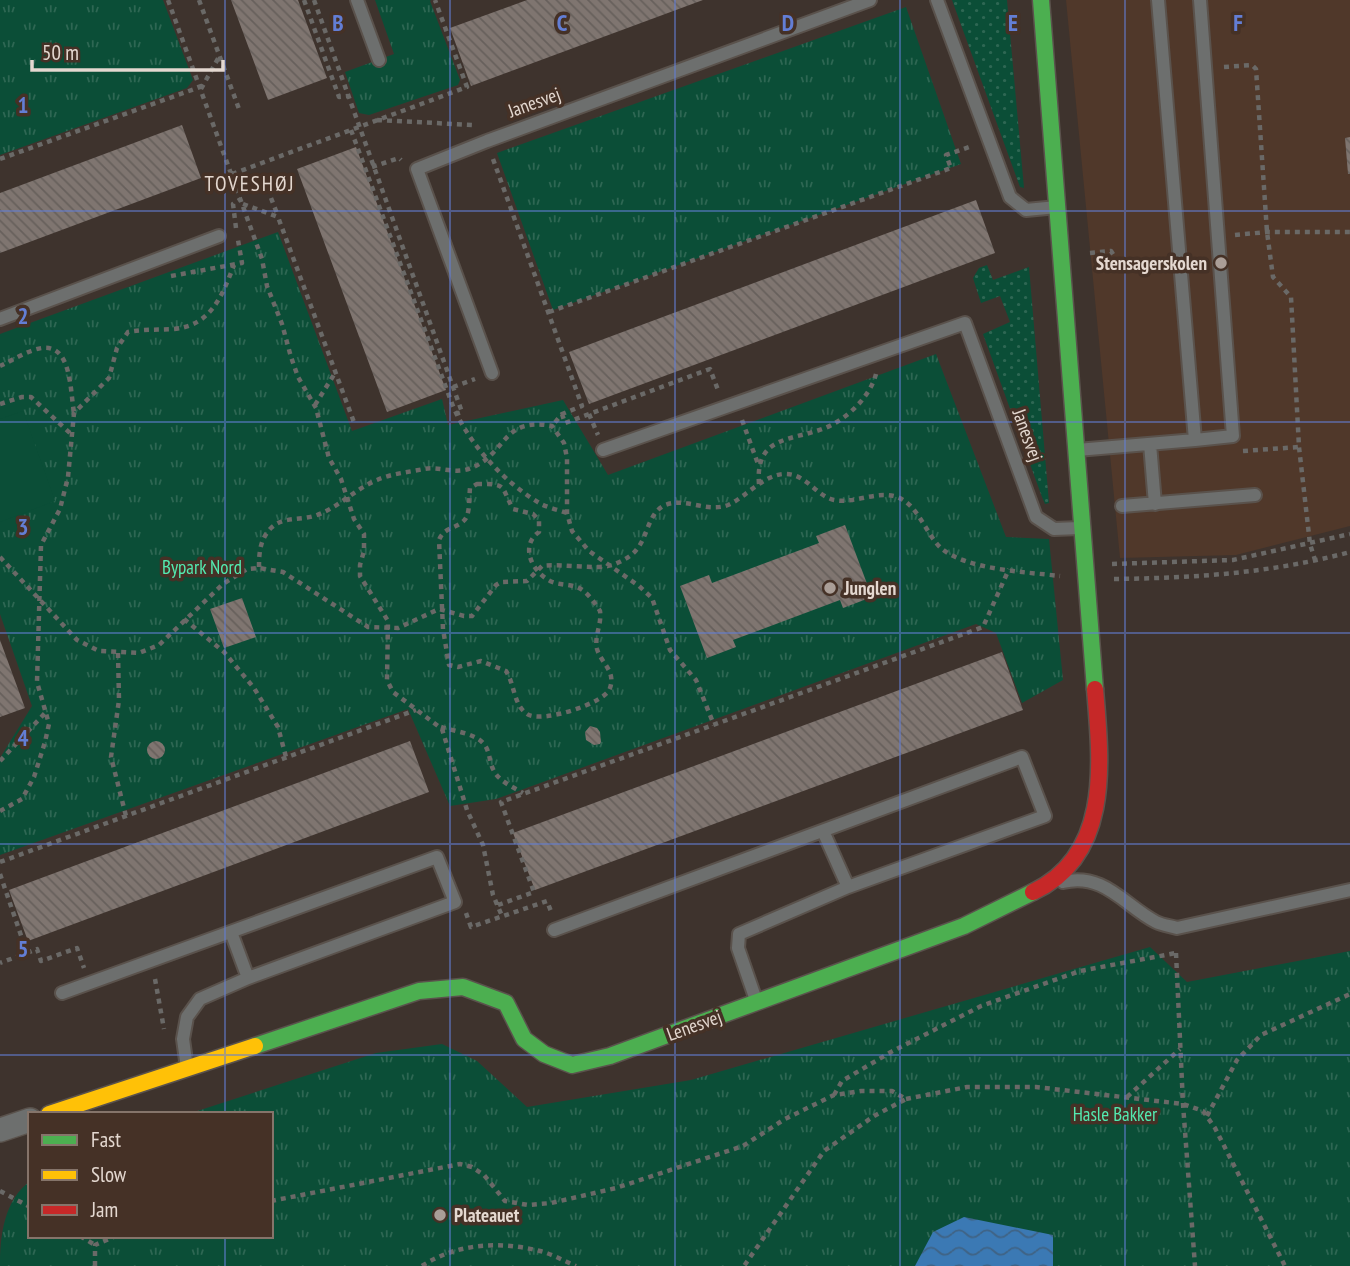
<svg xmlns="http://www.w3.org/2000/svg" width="1350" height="1266" viewBox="0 0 1350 1266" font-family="'PT Sans Narrow',sans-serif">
	<defs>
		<pattern id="grass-dots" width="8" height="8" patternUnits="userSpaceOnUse" patternTransform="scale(1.75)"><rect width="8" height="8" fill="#0b4e37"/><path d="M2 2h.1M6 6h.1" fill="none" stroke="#2e6753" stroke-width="1.8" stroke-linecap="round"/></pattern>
		<pattern id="park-tufts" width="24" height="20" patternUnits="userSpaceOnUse" patternTransform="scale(1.75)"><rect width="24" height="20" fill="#0b4e37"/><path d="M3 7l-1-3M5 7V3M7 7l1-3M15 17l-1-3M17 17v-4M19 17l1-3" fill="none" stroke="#2e6753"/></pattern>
		<pattern id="water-waves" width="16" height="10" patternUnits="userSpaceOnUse" patternTransform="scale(1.75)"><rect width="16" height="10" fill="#3b79b4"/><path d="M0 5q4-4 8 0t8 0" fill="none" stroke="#3f6385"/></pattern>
		<pattern id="building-back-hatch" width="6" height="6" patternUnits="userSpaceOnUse" patternTransform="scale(1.75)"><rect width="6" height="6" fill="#7f7570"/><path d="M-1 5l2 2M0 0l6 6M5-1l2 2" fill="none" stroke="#67605c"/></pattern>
	</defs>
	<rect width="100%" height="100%" fill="#3e332d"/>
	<!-- built -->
	<path fill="#50382a" d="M1066 0H1350V526L1236 555 1120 558Z"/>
	<!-- grass -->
	<path fill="url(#grass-dots)" d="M952 0H1007L1024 188 1020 187Z
		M987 265 993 280 1029 267 1049 503 1045 504 1042 497 983 334 1010 322 1000 296 981 303 973 278 979 268Z"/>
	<!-- park -->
	<path fill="url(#park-tufts)" d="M0 0H163L193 80 187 88 0 155Z
		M375 0H431L430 1 460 80 458 85 369 115 359 113 345 72 394 54Z
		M906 7 961 164 553 310 497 153Z
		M278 232 352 431 442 399 448 425 563 400 608 475 936 354 1006 537 1049 539 1063 680 1022 703 996 633 976 624 496 799 450 806 408 709 0 855V758L32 706 0 614V334Z
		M1150 947 1187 982 1350 951V1266H0C0 1235 4 1201 30 1181V1236H271V1114H188L376 1053 442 1044 477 1061 527 1107 691 1080Z"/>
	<!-- pitch -->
	<path fill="#0b4e37" d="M23 411 55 501 0 522V419Z"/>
	<!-- water -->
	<path fill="url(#water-waves)" d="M964 1217 1053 1235V1266H915L933 1232Z"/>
	<!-- building -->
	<path fill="url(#building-back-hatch)" d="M231 0H298L327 78 268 100Z
		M527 0H703L471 86 450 28Z
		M182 125 201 178 0 253V193Z
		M1350 137V174H1348L1345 138Z
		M356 147 446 390 387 412 297 169Z
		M976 200 995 253 589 404 569 352Z
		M845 525 872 597 843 608 840 600 733 640 736 647 707 658 680 586 709 575 712 583 819 543 816 536Z
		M242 598 256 637 224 648 210 609Z
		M0 640 25 708 0 717Z
		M1002 652 1023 710 535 890 513 833Z
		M590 726 597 728 600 732 601 742 600 744 594 745 586 740 585 732Z
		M410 741 429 792 28 941 9 890Z
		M147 750a9 9 0 1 1 18 0a9 9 0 1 1-18 0Z"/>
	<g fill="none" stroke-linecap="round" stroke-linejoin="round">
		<defs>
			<path id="lane" d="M357 0 379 60
				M937 0 1010 197 1026 210 1057 207
				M0 319 219 236
				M492 373 417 169 487 141 870 0
				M1195 440 1233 436 1200 0
				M1150 444 1155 504
				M603 450 965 323 1036 517 1054 529 1080 528
				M1077 450 1195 440 1158 0
				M1122 506 1255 495
				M823 831 848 887
				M1063 882C1104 872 1125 906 1156 922 1162 925 1170 926 1177 928L1350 890
				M554 930 1022 757 1045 816 848 887 739 934 738 948 756 1000
				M231 932 248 978
				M62 993 437 857 455 902 248 978 200 999 187 1017 183 1039 187 1068"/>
			<path id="street" d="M0 1130 30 1120"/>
			<path id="fast" d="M1041 0 1095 689
				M255 1046 419 991 463 987 506 1003 524 1039 544 1054 572 1065 610 1056 964 926 1033 892"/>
			<path id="slow" d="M49 1114 255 1046"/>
			<path id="jam" d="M1033 892C1112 855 1101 762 1095 689"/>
		</defs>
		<!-- lane casing -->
		<use href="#lane" stroke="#5a524c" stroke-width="16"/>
		<!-- street casing -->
		<use href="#street" stroke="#5a524c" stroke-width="26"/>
		<!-- fast casing -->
		<use href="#fast" stroke="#5a524c" stroke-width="19"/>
		<!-- slow casing -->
		<use href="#slow" stroke="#5a524c" stroke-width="19"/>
		<!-- jam casing -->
		<use href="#jam" stroke="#5a524c" stroke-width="19"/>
		<!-- path -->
		<path stroke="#6a6967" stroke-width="4.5" stroke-dasharray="5 5" stroke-linecap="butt" d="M168 0 262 259 267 286 282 324 291 357 298 377 316 408 329 458 341 479 354 519 364 534V551L360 565V576L388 621 387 680 393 692 442 729 467 810 483 845 493 895 502 916
			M199 0 239 109
			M304 0 339 97 348 96
			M314 0 462 412 456 414
			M1224 67 1252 65 1256 69 1267 232 1273 277 1291 297 1299 447 1310 544 1315 560
			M201 89 220 55
			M377 120 473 125
			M351 130 451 401C466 441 503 482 541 504 549 508 559 510 567 513
			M0 159 200 87
			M493 159 582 406 562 414 552 426
			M372 167 399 158 401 160
			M232 174 467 87 435 0
			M271 198 278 216
			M243 204 278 217 355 425
			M236 228 233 204 241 199
			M1235 235 1267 232H1350
			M1090 253 1111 251 1116 259
			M171 276 242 263 238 240
			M549 312 951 168 946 155 972 146
			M0 366C13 360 28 350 42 348 72 344 70 392 74 412
			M453 387 475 379
			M0 404 22 397H31L71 434
			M315 405 335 373
			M562 414 565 423 710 369 718 390
			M589 414 598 435
			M742 420 758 464
			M1243 451 1299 447
			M477 484C508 484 500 485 513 509L533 514 539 520V532C520 545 531 571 550 581 558 585 568 584 577 587 587 591 595 603 600 611 602 624 594 636 597 649 601 663 616 671 610 688 606 703 541 724 527 714 513 704 515 685 506 671L481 661 458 667 449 665 443 629 439 540C444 526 459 529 466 518 470 511 469 497 470 488Z
			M759 484C755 435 792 441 825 428 847 419 870 397 876 374
			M0 557 77 640 99 651 139 653 159 645 223 584 247 569 259 568 283 572 368 627 398 628 439 609 464 616H472L496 585 501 582 527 581 542 566C562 563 599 571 615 564 624 560 632 556 637 549 648 536 648 513 665 505 685 497 707 513 728 505 746 497 762 476 783 474 805 472 816 496 834 500 855 504 877 490 897 497 918 504 926 535 942 549 968 570 1027 572 1060 576
			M1112 564 1233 560 1350 534
			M259 567C259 553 260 539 271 528 283 516 301 521 317 515 339 507 355 489 377 480 390 474 409 472 424 469 440 466 455 475 471 468 506 455 502 416 552 426L564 443 567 458V513L572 531 589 551 639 586 652 598 670 650 696 680 714 725
			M1114 579C1195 578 1272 573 1350 552
			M184 619 224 652 254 688 278 727 286 757
			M118 653 119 700 111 757 126 816
			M441 727C453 731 474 733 483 743 490 750 489 761 493 769 498 781 513 787 523 793
			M0 761 46 712
			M0 811 22 799 34 777 45 742 49 724 37 682 41 545 60 509 68 477 74 413 109 378 117 348 128 332C144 329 158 330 173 329 211 326 222 296 234 265
			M0 862 416 710
			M0 874 27 953 0 963
			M498 905 534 892 501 802 983 627 1009 569
			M466 913 471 927 547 901 552 914
			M27 953 37 949 41 961 77 948 84 968
			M1176 953 1183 1104 1195 1266
			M155 979 164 1029
			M834 1095 842 1081 891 1052 981 1006 1080 971 1176 953
			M1127 1097 1180 1049
			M906 1099 967 1087H1036L1183 1104 1203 1111 1215 1128 1285 1266
			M1207 1116 1237 1060 1261 1035 1350 994
			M0 1191 30 1207
			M271 1201 460 1164 472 1167 484 1175 505 1201 528 1205 551 1203 616 1188 743 1146 785 1119 834 1095 861 1091H892L906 1099 874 1116 824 1151 744 1266
			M80 1236 95 1245
			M95 1266V1245L116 1236
			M422 1266C457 1243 500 1241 540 1251 552 1254 564 1261 576 1266"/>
		<!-- lane -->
		<use href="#lane" stroke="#6d6f6e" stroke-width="12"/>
		<!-- street -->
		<use href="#street" stroke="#6d6f6e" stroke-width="23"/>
		<!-- fast -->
		<use href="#fast" stroke="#4caf50" stroke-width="16"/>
		<!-- slow -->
		<use href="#slow" stroke="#ffc107" stroke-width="16"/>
		<!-- jam -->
		<use href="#jam" stroke="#c62828" stroke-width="16"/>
	</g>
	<!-- grid -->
	<path fill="none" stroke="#637ed5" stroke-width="2" stroke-opacity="0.55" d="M225 0V1114M450 0V1266M675 0V1266M900 0V1266M1125 0V1266M0 211H1350M0 422H1350M0 633H1350M0 844H1350M0 1055H1350M225 1236V1266"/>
	<!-- markers -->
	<g fill="#aa9e97" stroke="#453126" stroke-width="2.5">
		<circle cx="1221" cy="263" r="7"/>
		<circle cx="830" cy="588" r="7"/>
		<circle cx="440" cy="1215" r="7"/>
	</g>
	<g text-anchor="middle" stroke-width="7" stroke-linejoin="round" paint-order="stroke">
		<!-- street labels -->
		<g font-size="19" fill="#e4d8d0" stroke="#453126">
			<text transform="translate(534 102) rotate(-20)" y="7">Janesvej</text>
			<text transform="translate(1028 435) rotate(70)" y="7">Janesvej</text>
			<text transform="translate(694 1025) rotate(-20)" y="7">Lenesvej</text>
		</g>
		<!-- poi labels -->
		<g font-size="19" font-weight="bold" fill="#e4d8d0" stroke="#453126" text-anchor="start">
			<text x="1207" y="270" text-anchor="end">Stensagerskolen</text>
			<text x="844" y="595">Junglen</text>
			<text x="454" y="1222">Plateauet</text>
		</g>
		<!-- park labels -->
		<g font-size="19" fill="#53eab0" stroke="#453126">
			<text x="202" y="574">Bypark Nord</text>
			<text x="1115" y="1121">Hasle Bakker</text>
		</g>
		<!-- neighbourhood labels -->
		<g font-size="21" letter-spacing="2" fill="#e4d8d0" stroke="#453126">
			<text x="250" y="191">TOVESHØJ</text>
		</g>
	</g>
	<g font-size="23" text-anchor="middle" font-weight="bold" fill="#637ed5" stroke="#453126" stroke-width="7" stroke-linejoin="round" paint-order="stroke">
		<text x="338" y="31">B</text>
		<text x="562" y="31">C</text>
		<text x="788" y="31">D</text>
		<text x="1013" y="31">E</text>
		<text x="1238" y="31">F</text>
		<text x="23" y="113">1</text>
		<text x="23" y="324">2</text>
		<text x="23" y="535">3</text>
		<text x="23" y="746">4</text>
		<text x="23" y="957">5</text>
	</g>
	<!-- legend -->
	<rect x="28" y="1112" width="245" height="126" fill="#453126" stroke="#85746a" stroke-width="2"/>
	<rect x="42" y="1135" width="35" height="10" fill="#4caf50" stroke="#85746a" stroke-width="2"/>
	<text x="91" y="1147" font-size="21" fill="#e4d8d0">Fast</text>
	<rect x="42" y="1170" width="35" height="10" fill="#ffc107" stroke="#85746a" stroke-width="2"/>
	<text x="91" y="1182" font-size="21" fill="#e4d8d0">Slow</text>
	<rect x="42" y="1205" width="35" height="10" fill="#c62828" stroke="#85746a" stroke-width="2"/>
	<text x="91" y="1217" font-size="21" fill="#e4d8d0">Jam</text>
	<!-- scale -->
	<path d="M32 60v10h191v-10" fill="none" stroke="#e4d8d0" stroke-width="3.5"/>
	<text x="42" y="60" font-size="21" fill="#e4d8d0" stroke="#453126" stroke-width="5" paint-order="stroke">50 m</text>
</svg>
